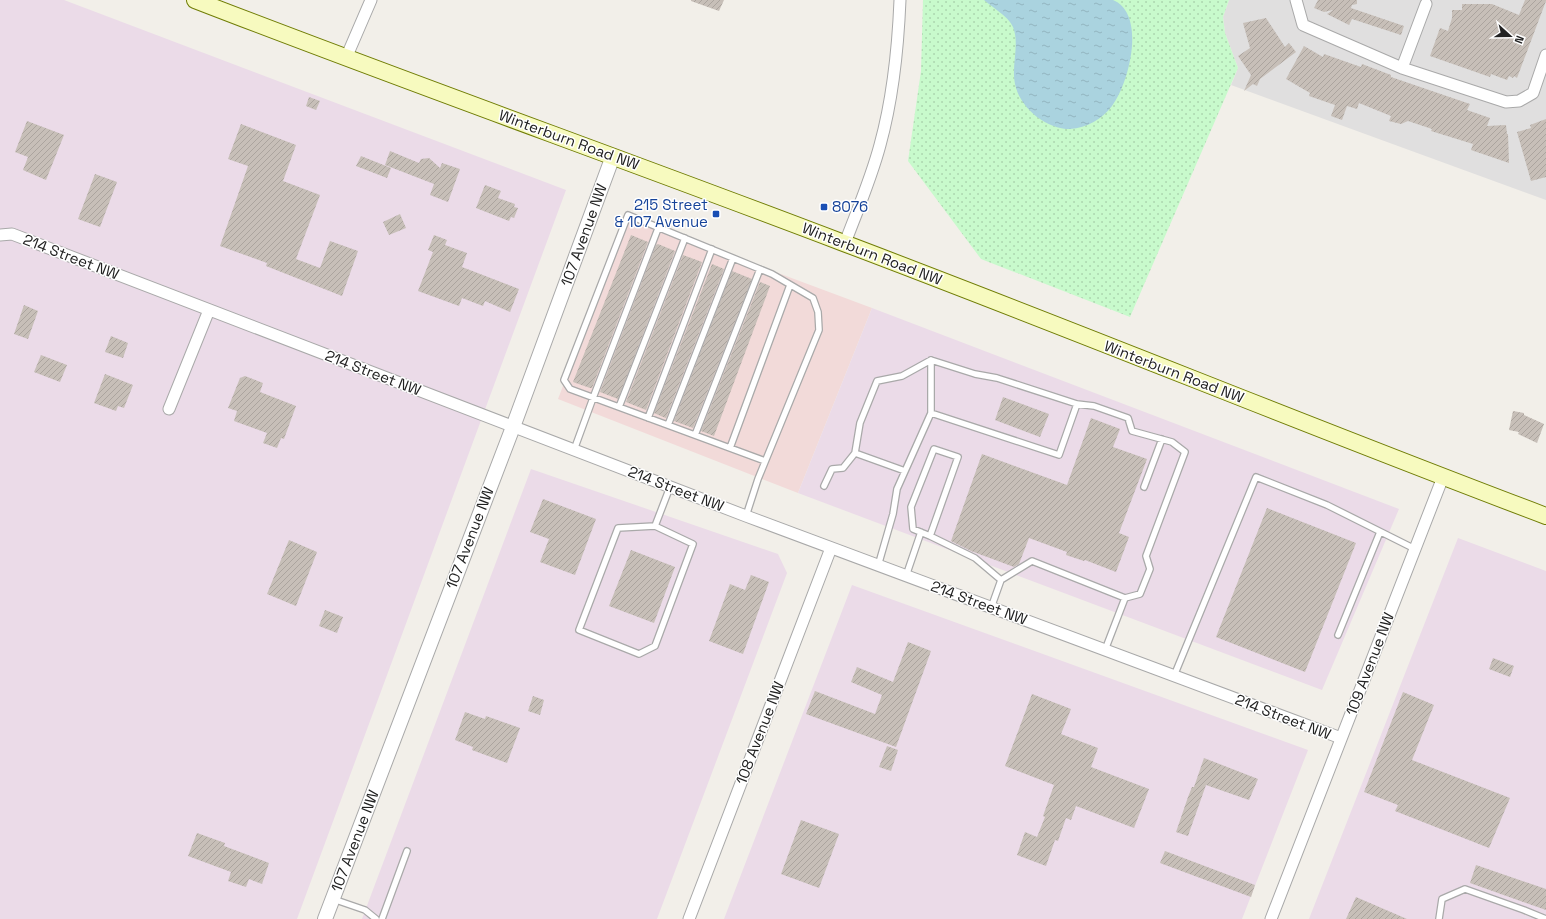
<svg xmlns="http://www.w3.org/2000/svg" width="1546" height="919" viewBox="0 0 1546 919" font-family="'Space Grotesk',sans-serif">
	<defs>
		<pattern id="park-dots" width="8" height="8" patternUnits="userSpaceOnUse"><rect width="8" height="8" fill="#c8facc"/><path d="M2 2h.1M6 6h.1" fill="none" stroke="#acd6af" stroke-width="1.8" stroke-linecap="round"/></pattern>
		<pattern id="water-ripples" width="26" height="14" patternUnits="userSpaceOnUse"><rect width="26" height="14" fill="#aad3df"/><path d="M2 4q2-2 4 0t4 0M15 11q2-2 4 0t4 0" fill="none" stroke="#92b5bf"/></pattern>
		<pattern id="building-hatch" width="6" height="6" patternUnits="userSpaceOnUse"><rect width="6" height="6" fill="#c7bfb8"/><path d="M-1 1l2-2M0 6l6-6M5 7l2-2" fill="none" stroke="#aba49e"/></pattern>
	</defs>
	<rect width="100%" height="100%" fill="#f2efe9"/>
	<!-- residential -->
	<path fill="#e0dfdf" d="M1229 0H1546V200L1231 85 1238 68 1225 33 1223 17Z"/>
	<!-- commercial -->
	<path fill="#f2dad9" d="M628 217 872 308 798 493 558 399Z"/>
	<!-- industrial -->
	<path fill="#ebdbe8" d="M0 0H64L566 190 297 919H0Z
		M872 308 1399 509 1322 690 798 493Z
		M531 469 778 554 787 573 657 919H362Z
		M1458 538 1546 571V919H1309Z
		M852 585 1308 750 1242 919H724Z"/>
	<!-- park -->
	<path fill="url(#park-dots)" d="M923 0H1229L1223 17 1225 33 1238 68 1130 317 981 259 908 161 921 71Z"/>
	<!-- water -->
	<path fill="url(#water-ripples)" d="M984 0H1113C1147 14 1129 84 1112 106 1102 119 1087 128 1070 129 1046 129 1020 108 1015 84 1011 66 1020 44 1013 27 1008 16 993 8 984 0Z"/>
	<!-- building -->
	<path fill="url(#building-hatch)" d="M691 0H724L719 11 691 1Z
		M1318 0H1357V4L1352 5 1351 8 1404 26 1401 35 1352 19 1349 25 1327 14 1333 10 1324 12 1314 8Z
		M1525 0H1546V1L1517 78 1514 76 1513 78 1509 76 1507 80 1491 74 1490 77 1430 56 1440 28 1448 31 1452 18V10H1462V4H1492L1519 15Z
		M1266 18 1285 47 1289 43 1296 52 1260 79 1257 86 1253 84 1244 91 1251 75 1238 56 1250 48 1243 23Z
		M1304 46 1323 57 1324 54 1361 67 1362 64 1391 75V77L1470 104 1467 110 1490 118 1487 126 1506 125 1507 134H1508L1509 163 1471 150 1473 144 1431 131 1432 129 1408 121 1401 124 1389 121 1391 116 1359 103 1357 109 1347 106 1342 120 1331 116 1335 105 1309 96 1310 93 1286 79Z
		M309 97 320 101 316 110 306 106Z
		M1546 119V177L1531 181 1517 132 1531 128 1530 125Z
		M27 121 64 135 46 180 23 170 28 157 15 152Z
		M241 124 296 145 283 181 320 195 296 259 320 268 330 241 358 251 342 296 266 266 267 263 220 246 248 166 228 159Z
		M390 151 419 163 421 159 429 158 440 168 442 163 460 169 448 202 430 195 434 184 385 165Z
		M361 156 391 168 387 178 356 166Z
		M95 174 117 182 100 227 78 219Z
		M485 185 501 191 498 198 515 204 514 207 518 208 514 218 511 217 509 221 476 208Z
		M400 214 406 228 389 235 383 222Z
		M434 235 447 240 445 245 467 253 462 267 519 289 510 312 485 301 483 306 462 298 459 306 418 291 433 252 428 250Z
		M631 235 648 242 592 388H590L573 382Z
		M658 244 675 251 618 399 600 392 656 245Z
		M683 255 702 262 646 410 626 402Z
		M712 264 724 269 666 418 663 417 654 413Z
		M732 271 752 279 693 428 674 421Z
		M760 282 770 286 714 436 701 431Z
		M24 305 38 311 28 339 14 334Z
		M111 336 128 343 123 358 105 352Z
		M41 355 67 365 60 382 34 372Z
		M105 374 133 385 124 408 118 406 116 411 94 403Z
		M245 376 263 383 260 392 296 406 284 439 281 438 277 448 263 443 267 433 234 421 237 411 228 408 240 378Z
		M1003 397 1049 414 1040 437 995 420Z
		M1513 411 1524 413V415L1544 424 1537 443 1518 434 1519 432 1509 430Z
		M1091 418 1120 429 1113 447 1147 459 1119 533 1129 537 1116 572 1085 560 1084 561 1066 555 1067 552 1029 538 1019 564 1014 567 971 551 951 541 982 454 1067 485Z
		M543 499 596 519 575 575 540 562 549 539 530 532Z
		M1267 508 1356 543 1305 672 1216 637Z
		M289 540 317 552 296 606 267 594Z
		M631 550 675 567 654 623 609 606Z
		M751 575 769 582 743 654 709 641 730 584 745 590Z
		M325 610 343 617 337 633 319 626Z
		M908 642 931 651 896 747 806 714 815 691 875 714 882 695 851 682 857 667 893 682Z
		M1493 658 1514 666 1510 677 1489 669Z
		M1403 692 1434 705 1412 760 1510 798 1489 848 1395 811 1398 805 1364 792Z
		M1032 694 1071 709 1061 734 1098 748 1091 767 1149 789 1134 828 1076 806 1071 820 1066 818 1058 841 1055 840 1046 866 1017 855 1025 832 1037 837 1045 817 1043 816 1054 785 1005 766Z
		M533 696 544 700 540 715 528 711Z
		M465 712 485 719 486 716 520 728 507 763 472 750 473 747 455 740Z
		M887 746 898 750 891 771 879 767Z
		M1204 758 1258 779 1249 800 1206 785 1188 836 1176 832 1188 797 1192 787H1194Z
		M801 820 839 834 819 888 781 874Z
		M197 833 225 843 224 846 269 863 262 884 249 879 246 887 228 881 231 872 188 856Z
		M1165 851 1255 885 1251 897 1160 863Z
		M1476 865 1546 889V910L1470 883Z
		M1356 897 1407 919H1346Z"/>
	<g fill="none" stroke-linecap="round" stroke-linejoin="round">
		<defs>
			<path id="service" d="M931 360V413L1059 455 1077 404
				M619 407 685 238
				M648 418 712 249
				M668 425 733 258
				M695 435 760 269
				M730 448 790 285
				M574 450 593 398 659 226
				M855 453 905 471
				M824 486 832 469 843 468 855 453 860 423 877 381 902 376 931 360 975 374 997 378 1077 404 1094 406 1128 418 1132 431 1172 442 1185 452 1146 556 1150 569 1140 594 1125 598
				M1144 487 1162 439
				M746 516 758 479 819 330 818 312 813 298 772 274 628 215 564 380 570 389 765 461
				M655 526 618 528 579 630 639 654 655 646 693 544 655 526 670 487
				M930 536 913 529 911 507 934 449 958 457 930 536 975 558 1001 580 1032 561 1125 598 1105 650
				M878 566 893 514 897 489 931 413
				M906 576 921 532
				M991 608 1001 580
				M1338 635 1380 532
				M1174 676 1256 477 1327 505 1415 549
				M333 899 365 910 376 919
				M382 919 407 851
				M1439 919 1442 899 1465 889 1524 910 1546 919"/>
			<path id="minor" d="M1296 0 1303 25 1402 68 1506 102 1519 101 1533 93 1546 55
				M346 58 371 0
				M1402 68 1426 4
				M0 235 12 234 746 516 1341 738
				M845 243C857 211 871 179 880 145 893 98 898 49 900 0
				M169 409 209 310
				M689 919 831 548
				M1271 919 1443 477"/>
			<path id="tertiary" d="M325 919 513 427 613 156"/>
			<path id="secondary" d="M195 0C409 83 626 160 841 242 1077 331 1310 427 1546 516"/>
		</defs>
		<!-- service casing -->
		<use href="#service" stroke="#a9a9a9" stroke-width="8"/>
		<!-- minor casing -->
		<use href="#minor" stroke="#a9a9a9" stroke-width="13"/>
		<!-- tertiary casing -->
		<use href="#tertiary" stroke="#a9a9a9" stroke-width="16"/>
		<!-- secondary casing -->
		<use href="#secondary" stroke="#707d05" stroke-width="18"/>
		<!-- service -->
		<use href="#service" stroke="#fff" stroke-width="5.5"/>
		<!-- minor -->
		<use href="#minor" stroke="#fff" stroke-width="11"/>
		<!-- tertiary -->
		<use href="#tertiary" stroke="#fff" stroke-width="14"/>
		<!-- secondary -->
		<use href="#secondary" stroke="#f7fabf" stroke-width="16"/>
	</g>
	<!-- markers -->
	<g fill="#1a4fb4" stroke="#fff" stroke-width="1.5">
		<rect x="820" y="203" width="8" height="8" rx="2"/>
		<rect x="712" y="210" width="8" height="8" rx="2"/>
	</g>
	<g text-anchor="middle" stroke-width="3" stroke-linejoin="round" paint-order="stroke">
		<!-- street labels -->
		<g font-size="15" fill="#222" stroke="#fff">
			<text transform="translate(569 140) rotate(20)" y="5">Winterburn Road NW</text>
			<text transform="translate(584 235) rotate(-70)" y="5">107 Avenue NW</text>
			<text transform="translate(872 254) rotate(21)" y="5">Winterburn Road NW</text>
			<text transform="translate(71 257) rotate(21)" y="5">214 Street NW</text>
			<text transform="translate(1174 372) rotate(21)" y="5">Winterburn Road NW</text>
			<text transform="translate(373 373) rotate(21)" y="5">214 Street NW</text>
			<text transform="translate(676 489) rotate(21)" y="5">214 Street NW</text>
			<text transform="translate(470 538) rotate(-69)" y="5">107 Avenue NW</text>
			<text transform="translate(979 603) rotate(20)" y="5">214 Street NW</text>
			<text transform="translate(1370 664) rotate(-69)" y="5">109 Avenue NW</text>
			<text transform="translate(1283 717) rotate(21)" y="5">214 Street NW</text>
			<text transform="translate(760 733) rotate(-69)" y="5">108 Avenue NW</text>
			<text transform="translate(355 841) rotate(-69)" y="5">107 Avenue NW</text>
		</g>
		<!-- transit labels -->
		<g font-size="15" fill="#164399" stroke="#fff" text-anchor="end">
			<text x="708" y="210">215 Street<tspan x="708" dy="17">&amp; 107 Avenue</tspan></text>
			<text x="832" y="212" text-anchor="start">8076</text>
		</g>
	</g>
	<!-- north arrow -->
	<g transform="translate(1510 36) rotate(111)" stroke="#ffffff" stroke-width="3" paint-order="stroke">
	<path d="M0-3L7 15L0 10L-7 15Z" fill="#222222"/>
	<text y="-6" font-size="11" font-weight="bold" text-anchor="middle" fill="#222222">N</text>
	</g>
</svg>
